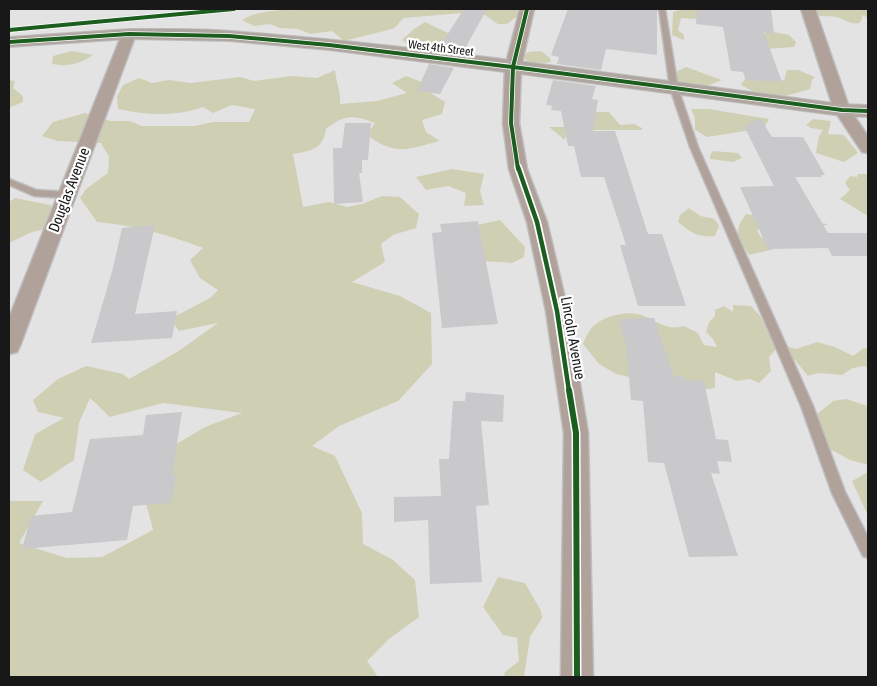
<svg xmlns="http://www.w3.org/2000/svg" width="877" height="686" viewBox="0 0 877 686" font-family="'Asap Condensed',sans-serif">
	<rect width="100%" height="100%" fill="#e4e3e4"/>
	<!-- green -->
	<path fill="#cfd0b3" d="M298 9H514L519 11V15L507 24H498L485 15 461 13 404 18C399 21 399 25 394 28 391 30 350 39 344 41L332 31 310 34 298 29 280 28 270 24 254 26 242 20C252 13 270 11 282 10 289 9 292 12 298 9Z
		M682 9H713L715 10 697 19 681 18 678 30 684 35V40L672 35 673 12Z
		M812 9H868V18L863 15 860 23C849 25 846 19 836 17 828 15 824 18 816 14L818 12Z
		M425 22 448 33 455 40 438 47 416 51 402 40 414 29Z
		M768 31 789 35 796 42 794 47 765 49 755 39Z
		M72 51 93 55C80 64 68 67 52 64L53 56Z
		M541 51 550 58 551 62C539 64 532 64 522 58L528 52Z
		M686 67 722 80 699 89 666 77Z
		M335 70C336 82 341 91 340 104L377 101 407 93 392 83 406 76 427 84 426 90 445 102 442 114 422 120 426 132 440 141C407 149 397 157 367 135L375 123C353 115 345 114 326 129 323 150 310 151 293 154L303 207 329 202 347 207 362 204 382 196 400 197 419 214 416 228 393 235 381 244 385 262 352 282 400 296 431 313 432 364 398 401 339 426 312 446 335 456 362 513 363 544 393 560 415 580 419 617 389 639 367 661 378 677H9V501H43L19 543 67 558 102 557 153 530 146 503 161 453 205 427 242 413 163 403 110 417 90 398 79 423 74 460 41 482 23 470 35 434 64 418 38 412 33 400 58 379 86 366 123 374 129 379 177 352 218 323 179 331 170 319 210 298 218 290 200 278 190 260 203 248C169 235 133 225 97 222L80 198 86 189 108 173 109 157 101 143 57 141 42 136 53 122 85 113 111 121H130L142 126H194L213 122H249L255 109 232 105 213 113 203 107C175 117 146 115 118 109L117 96 123 85 139 78 152 83 169 80 191 83 240 77 254 81 291 76 317 78Z
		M787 70H798L815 77 812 80 810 89 779 98 759 95 741 85 746 77C760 76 771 83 784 80Z
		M9 80 15 81 13 88 23 96V102L9 108Z
		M691 109H709L769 119 764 128 707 137 695 130V118Z
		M591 112H609L620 125 634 124 642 128V130H566L565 140 549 127H573Z
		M813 119 831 121 828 134 844 135 858 153 844 162 816 153 819 136 823 130 811 128 806 125Z
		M713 151 738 153 742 158 733 162 710 159V155Z
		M452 169 484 174 480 191 484 205 464 206 466 193 448 186 426 190 416 177Z
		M858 174H868V216L840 199 850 190 845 183 850 176 857 177Z
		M15 198 50 205 67 224 32 232 9 243V202Z
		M689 208C692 210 697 214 701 216 709 219 714 215 719 226L715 236C698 238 690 232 678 222L680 215Z
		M746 214 828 224 821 227 759 229 757 231 761 237 773 243 774 249 749 255C739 236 731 236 746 214Z
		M500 220 525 247 524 257 512 263 482 261 468 227Z
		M733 305 751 306 760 316 773 342 796 349 817 342 835 347 853 356 864 348 868 349V369L865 366 853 368 842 375 818 373 808 376 795 360 776 349 769 357 771 371 759 383 750 379 737 381 715 372V388L691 391 616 374 599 364 583 344C585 339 587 334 590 330 600 316 629 309 644 316 658 322 668 331 684 326L698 333 704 345 717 347 713 339 706 332 709 322 715 316V310L724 306 733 312Z
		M846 399 868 406V465L850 460 828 448 816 415 833 401Z
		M868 472V516L852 481Z
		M498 577 525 583 541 611 542 618 530 637 524 677H504L505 672 519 661 517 638 503 635 483 607Z"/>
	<!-- building -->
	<path fill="#c9c8ca" d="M464 9H487L463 52 438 49Z
		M568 9H657V55L606 49 601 70 557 64 559 57 551 55Z
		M697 9H771L774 34 764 32 782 82 746 80 743 72 731 71 723 27 696 24Z
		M429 64 454 68 440 94 417 91Z
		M553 80 596 86 592 99 598 100 593 131H615L648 234H662L686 306H638L620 245H626L604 177H581L574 146H568L561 111 551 110 552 106 546 105Z
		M760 118 772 137H803L825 175H821L822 177H795L828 233H868V256H832L828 248 768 249 740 187 774 186 744 126Z
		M345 123H371L368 160H362V173H359L363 202 334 204 333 148H342Z
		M478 221 498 324 442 328 432 233 442 232 440 224Z
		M155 225 135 314 177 311 172 338 91 343 113 268 122 228Z
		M654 318 674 376H682L683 379 704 381 716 439 728 440 732 462 717 461 720 474 711 473 738 556 689 557 664 463 648 462 643 401 631 400 626 345 618 319Z
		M466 392 504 395 503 422 481 421 489 505 476 506 482 582 430 584 428 520 394 522V497L441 496 439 459H449L453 401H465Z
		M182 412 172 475H176L171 503 133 506 127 540 22 549 31 516 72 512 90 439 143 435 146 415Z"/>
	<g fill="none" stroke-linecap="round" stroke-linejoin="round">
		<defs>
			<path id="service" d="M659 9H665L678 88 698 147 813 406 845 492 868 537V558L863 556 832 493 801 406 690 147 670 88Z
				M9 179 36 190 67 192 72 195 67 198 34 196 9 185Z"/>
			<path id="minor" d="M520 9H534L521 67 519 123 527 169 547 222 568 311 588 433 593 677H561L564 433 546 311 527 222 509 169 503 123 505 67Z
				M801 9H815L850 110 868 136V153L862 152 834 110Z
				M129 30 136 34 20 346 17 352 9 354V318L122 34Z"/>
			<path id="primary" d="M129 29C163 29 197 28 231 31 435 46 639 78 842 104L868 105V117L842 116 513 73 329 50 229 41 129 39 9 47V37Z"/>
		</defs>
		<!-- service casing -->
		<use href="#service" stroke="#bfbebf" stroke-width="3"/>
		<!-- minor casing -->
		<use href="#minor" stroke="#bfbebf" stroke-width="3"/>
		<!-- primary casing -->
		<use href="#primary" stroke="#bfbebf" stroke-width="2"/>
		<!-- service -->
		<use href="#service" fill="#b0a29a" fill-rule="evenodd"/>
		<!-- minor -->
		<use href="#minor" fill="#b0a29a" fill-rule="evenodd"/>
		<!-- primary -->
		<use href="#primary" fill="#b0a6a0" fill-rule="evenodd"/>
		<defs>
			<path id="cycleway-far2" d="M9 30 234 9
				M9 42 129 34 229 36 329 45 513 67 842 110 868 111
				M518 169 511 123 513 67 527 9"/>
			<path id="cycleway-far1" d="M518 167 537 222 557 311 569 391"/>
			<path id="cycleway" d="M569 390 576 433 577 677"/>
		</defs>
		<!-- cycleway-far2 casing -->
		<use href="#cycleway-far2" stroke="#fff" stroke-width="5.5"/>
		<!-- cycleway-far1 casing -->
		<use href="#cycleway-far1" stroke="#fff" stroke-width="8"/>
		<!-- cycleway casing -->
		<use href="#cycleway" stroke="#fff" stroke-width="9"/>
		<!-- cycleway-far2 -->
		<use href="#cycleway-far2" stroke="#1b5e20" stroke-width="4"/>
		<!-- cycleway-far1 -->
		<use href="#cycleway-far1" stroke="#1b5e20" stroke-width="4.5"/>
		<!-- cycleway -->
		<use href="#cycleway" stroke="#1b5e20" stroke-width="6"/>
	</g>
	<g text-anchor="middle" stroke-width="4.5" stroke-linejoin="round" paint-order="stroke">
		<!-- far-street labels -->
		<g font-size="12" fill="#191819" stroke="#fff">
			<text transform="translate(441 48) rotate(7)" y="4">West 4th Street</text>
		</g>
		<!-- street labels -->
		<g font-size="15" fill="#191819" stroke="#fff">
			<text transform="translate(69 190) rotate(-69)" y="5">Douglas Avenue</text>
			<text transform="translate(573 338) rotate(80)" y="5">Lincoln Avenue</text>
		</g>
	</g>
	<!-- border -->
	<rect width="877" height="686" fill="none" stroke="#191819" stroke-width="20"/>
</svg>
